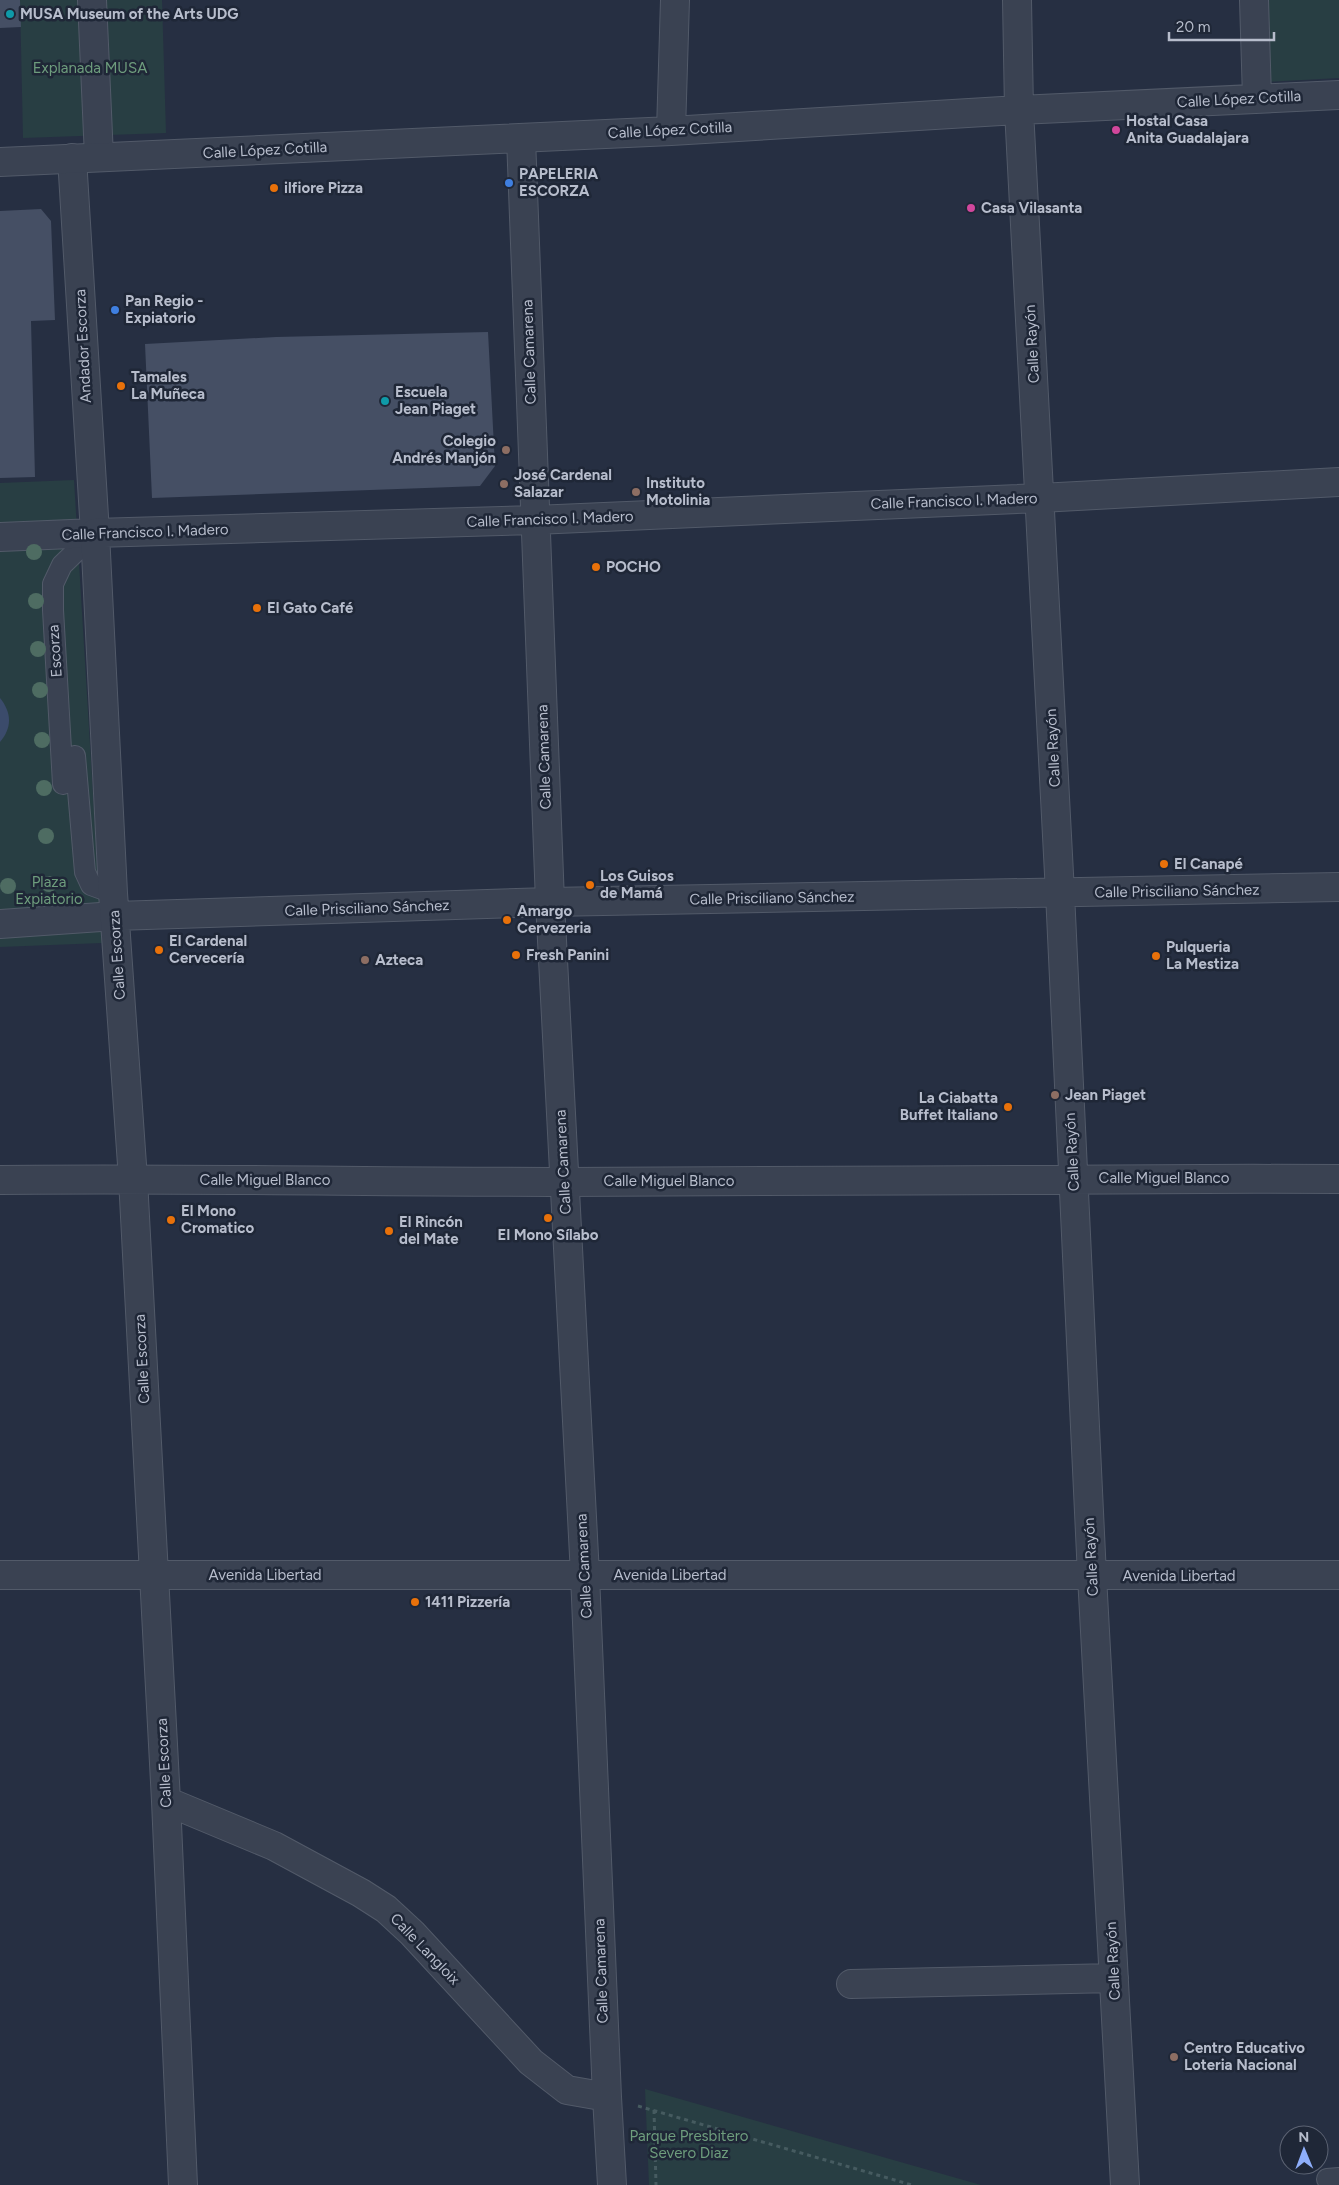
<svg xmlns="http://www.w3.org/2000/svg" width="1339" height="2185" viewBox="0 0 1339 2185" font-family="Figtree,sans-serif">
	<rect width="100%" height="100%" fill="#262f42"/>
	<!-- green -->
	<path fill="#283e43" d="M20 0H162L166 133 23 138Z
		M1244 0H1339V78L1247 83Z
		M74 480 102 943 0 947V483Z
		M645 2089 981 2185H649Z"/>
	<!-- water -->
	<path fill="#3b4b6b" d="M0 698C12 713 12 728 0 742Z"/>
	<!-- building -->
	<path fill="#454f64" d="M0 0H20L21 27 0 28Z
		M41 209 51 221 55 320 31 321 35 477 0 478V211Z
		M488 332 495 466 480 486 152 498 145 344 276 337Z"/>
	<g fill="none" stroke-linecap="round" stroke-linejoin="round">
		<defs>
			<path id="service" d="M75 756 85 872 91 885 113 893
				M63 784 53 610V584L62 565 95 533
				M1327 2179 1339 2178"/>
			<path id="pedestrian" d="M92 0 99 157
				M0 537 95 533 72 158
				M0 924 115 916"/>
			<path id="minor" d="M1017 0 1019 110 1060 893 1092 1576 1125 2185
				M1254 0 1257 98
				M671 131 675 0
				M521 138 550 902 585 1575 607 2097 612 2185
				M0 162 671 131 1019 110 1339 95
				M115 916 550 902 1339 887
				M0 1180C188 1178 377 1182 565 1182 823 1182 1081 1178 1339 1179
				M0 1575H1339
				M166 1801 274 1846 361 1893 386 1909 412 1933 531 2062 567 2090 607 2097
				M851 1984 1114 1978
				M183 2185 166 1801 133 1179 113 893 95 533 535 520 1040 498 1339 482"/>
		</defs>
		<!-- service casing -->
		<use href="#service" stroke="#525a69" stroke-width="22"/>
		<!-- pedestrian casing -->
		<use href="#pedestrian" stroke="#525a69" stroke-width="30"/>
		<!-- minor casing -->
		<use href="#minor" stroke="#525a69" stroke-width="30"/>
		<!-- path -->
		<path stroke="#465b60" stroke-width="3" stroke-dasharray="4 4" stroke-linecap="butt" d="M638 2106 912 2185
			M654 2110 656 2185"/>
		<!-- service -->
		<use href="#service" stroke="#3a4252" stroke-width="20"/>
		<!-- pedestrian -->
		<use href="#pedestrian" stroke="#3a4252" stroke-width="28"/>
		<!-- minor -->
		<use href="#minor" stroke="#3a4252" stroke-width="28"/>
	</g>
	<!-- trees -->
	<g fill="#4e6c62">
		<circle cx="34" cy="552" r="8"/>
		<circle cx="36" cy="601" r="8"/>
		<circle cx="38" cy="649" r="8"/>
		<circle cx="40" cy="690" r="8"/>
		<circle cx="42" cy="740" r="8"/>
		<circle cx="44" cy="788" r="8"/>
		<circle cx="46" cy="836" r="8"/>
		<circle cx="49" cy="884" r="8"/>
		<circle cx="8" cy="886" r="8"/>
	</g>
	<!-- markers -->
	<g fill="#0f9aa8" stroke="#1f2737" stroke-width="2">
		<circle cx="10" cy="14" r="5"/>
		<circle cx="385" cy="401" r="5"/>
	</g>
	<g fill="#d1479c" stroke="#1f2737" stroke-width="2">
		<circle cx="1116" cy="130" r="5"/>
		<circle cx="971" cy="208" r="5"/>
	</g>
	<g fill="#3f7fe0" stroke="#1f2737" stroke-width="2">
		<circle cx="509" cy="183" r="5"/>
		<circle cx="115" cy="310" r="5"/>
	</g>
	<g fill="#e8710a" stroke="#1f2737" stroke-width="2">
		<circle cx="274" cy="188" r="5"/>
		<circle cx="121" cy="386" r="5"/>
		<circle cx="596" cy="567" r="5"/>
		<circle cx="257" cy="608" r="5"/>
		<circle cx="1164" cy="864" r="5"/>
		<circle cx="590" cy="885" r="5"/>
		<circle cx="507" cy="920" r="5"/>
		<circle cx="159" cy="950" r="5"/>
		<circle cx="516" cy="955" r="5"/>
		<circle cx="1156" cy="956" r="5"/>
		<circle cx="1008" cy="1107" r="5"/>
		<circle cx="548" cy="1218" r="5"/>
		<circle cx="171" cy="1220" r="5"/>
		<circle cx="389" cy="1231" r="5"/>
		<circle cx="415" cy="1602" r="5"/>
	</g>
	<g fill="#8d6e63" stroke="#1f2737" stroke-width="2">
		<circle cx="506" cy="450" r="5"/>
		<circle cx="504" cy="484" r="5"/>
		<circle cx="636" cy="492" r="5"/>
		<circle cx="365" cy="960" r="5"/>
		<circle cx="1055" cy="1095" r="5"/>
		<circle cx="1174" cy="2057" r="5"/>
	</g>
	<g text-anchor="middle" stroke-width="5" stroke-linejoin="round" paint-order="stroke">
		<!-- poi labels -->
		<g font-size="15" font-weight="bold" fill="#b7bdcc" stroke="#1f2737" text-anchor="start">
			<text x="20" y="19">MUSA Museum of the Arts UDG</text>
			<text x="1126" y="126">Hostal Casa<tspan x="1126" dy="17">Anita Guadalajara</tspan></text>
			<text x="519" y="179">PAPELERIA<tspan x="519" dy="17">ESCORZA</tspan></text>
			<text x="284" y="193">ilfiore Pizza</text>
			<text x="981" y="213">Casa Vilasanta</text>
			<text x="125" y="306">Pan Regio -<tspan x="125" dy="17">Expiatorio</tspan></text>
			<text x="131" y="382">Tamales<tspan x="131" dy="17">La Muñeca</tspan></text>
			<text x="395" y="397">Escuela<tspan x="395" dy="17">Jean Piaget</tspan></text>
			<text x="496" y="446" text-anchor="end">Colegio<tspan x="496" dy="17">Andrés Manjón</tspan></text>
			<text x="514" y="480">José Cardenal<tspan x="514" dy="17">Salazar</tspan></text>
			<text x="646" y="488">Instituto<tspan x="646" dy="17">Motolinia</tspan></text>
			<text x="606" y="572">POCHO</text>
			<text x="267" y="613">El Gato Café</text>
			<text x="1174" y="869">El Canapé</text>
			<text x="600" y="881">Los Guisos<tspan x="600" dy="17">de Mamá</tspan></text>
			<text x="517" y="916">Amargo<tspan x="517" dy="17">Cervezeria</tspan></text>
			<text x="169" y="946">El Cardenal<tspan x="169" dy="17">Cervecería</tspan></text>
			<text x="1166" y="952">Pulqueria<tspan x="1166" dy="17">La Mestiza</tspan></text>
			<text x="526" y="960">Fresh Panini</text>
			<text x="375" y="965">Azteca</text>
			<text x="1065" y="1100">Jean Piaget</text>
			<text x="998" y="1103" text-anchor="end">La Ciabatta<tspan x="998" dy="17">Buffet Italiano</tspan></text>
			<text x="181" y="1216">El Mono<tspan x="181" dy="17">Cromatico</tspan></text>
			<text x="399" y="1227">El Rincón<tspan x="399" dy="17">del Mate</tspan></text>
			<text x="548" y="1240" text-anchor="middle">El Mono Sílabo</text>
			<text x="425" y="1607">1411 Pizzería</text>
			<text x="1184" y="2053">Centro Educativo<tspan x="1184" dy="17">Loteria Nacional</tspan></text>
		</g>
		<!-- park labels -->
		<g font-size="15" fill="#6e9d7d" stroke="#1f2737">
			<text x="90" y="73">Explanada MUSA</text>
			<text x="49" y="887">Plaza<tspan x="49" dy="17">Expiatorio</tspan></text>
			<text x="689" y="2141">Parque Presbitero<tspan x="689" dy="17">Severo Diaz</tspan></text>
		</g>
		<!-- street labels -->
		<g font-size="15" fill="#b7bdcc" stroke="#1f2737">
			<text transform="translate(1239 99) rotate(-3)" y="5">Calle López Cotilla</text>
			<text transform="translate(670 130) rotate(-3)" y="5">Calle López Cotilla</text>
			<text transform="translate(265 150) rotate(-3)" y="5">Calle López Cotilla</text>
			<text transform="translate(1032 344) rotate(-93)" y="5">Calle Rayón</text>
			<text transform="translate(83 346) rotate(-93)" y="5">Andador Escorza</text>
			<text transform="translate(529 352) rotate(-92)" y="5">Calle Camarena</text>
			<text transform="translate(954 501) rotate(-2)" y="5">Calle Francisco I. Madero</text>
			<text transform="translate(550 519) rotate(-2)" y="5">Calle Francisco I. Madero</text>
			<text transform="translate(145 532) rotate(-2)" y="5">Calle Francisco I. Madero</text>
			<text transform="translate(55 651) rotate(-94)" y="5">Escorza</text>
			<text transform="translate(1053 748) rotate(-93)" y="5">Calle Rayón</text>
			<text transform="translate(544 757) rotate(-92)" y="5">Calle Camarena</text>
			<text transform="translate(1177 891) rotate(-1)" y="5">Calle Prisciliano Sánchez</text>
			<text transform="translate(772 898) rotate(-1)" y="5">Calle Prisciliano Sánchez</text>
			<text transform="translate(367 908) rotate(-2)" y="5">Calle Prisciliano Sánchez</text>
			<text transform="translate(117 955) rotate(-94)" y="5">Calle Escorza</text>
			<text transform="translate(1072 1152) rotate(-93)" y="5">Calle Rayón</text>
			<text transform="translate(563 1162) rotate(-93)" y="5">Calle Camarena</text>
			<text x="1164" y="1183">Calle Miguel Blanco</text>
			<text x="265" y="1185">Calle Miguel Blanco</text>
			<text x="669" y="1186">Calle Miguel Blanco</text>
			<text transform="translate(142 1359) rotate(-93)" y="5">Calle Escorza</text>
			<text transform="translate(1091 1557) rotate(-93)" y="5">Calle Rayón</text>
			<text transform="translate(584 1566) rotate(-93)" y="5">Calle Camarena</text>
			<text x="265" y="1580">Avenida Libertad</text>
			<text x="670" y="1580">Avenida Libertad</text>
			<text x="1179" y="1581">Avenida Libertad</text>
			<text transform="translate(164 1763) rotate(-93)" y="5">Calle Escorza</text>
			<text transform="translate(425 1949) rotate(46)" y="5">Calle Langloix</text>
			<text transform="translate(1113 1961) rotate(-93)" y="5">Calle Rayón</text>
			<text transform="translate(601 1971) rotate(-92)" y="5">Calle Camarena</text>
		</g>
	</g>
	<!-- north arrow -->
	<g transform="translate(1304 2150) rotate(359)"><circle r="24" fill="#1f2737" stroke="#5c6373"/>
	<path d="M0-4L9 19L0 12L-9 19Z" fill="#8eaefa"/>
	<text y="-8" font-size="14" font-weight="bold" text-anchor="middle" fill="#b7bdcc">N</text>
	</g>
	<!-- scale -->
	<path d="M1169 32v8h105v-8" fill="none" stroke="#b7bdcc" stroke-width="2.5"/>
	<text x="1176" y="32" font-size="15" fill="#b7bdcc" stroke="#1f2737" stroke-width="4" paint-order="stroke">20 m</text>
</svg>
